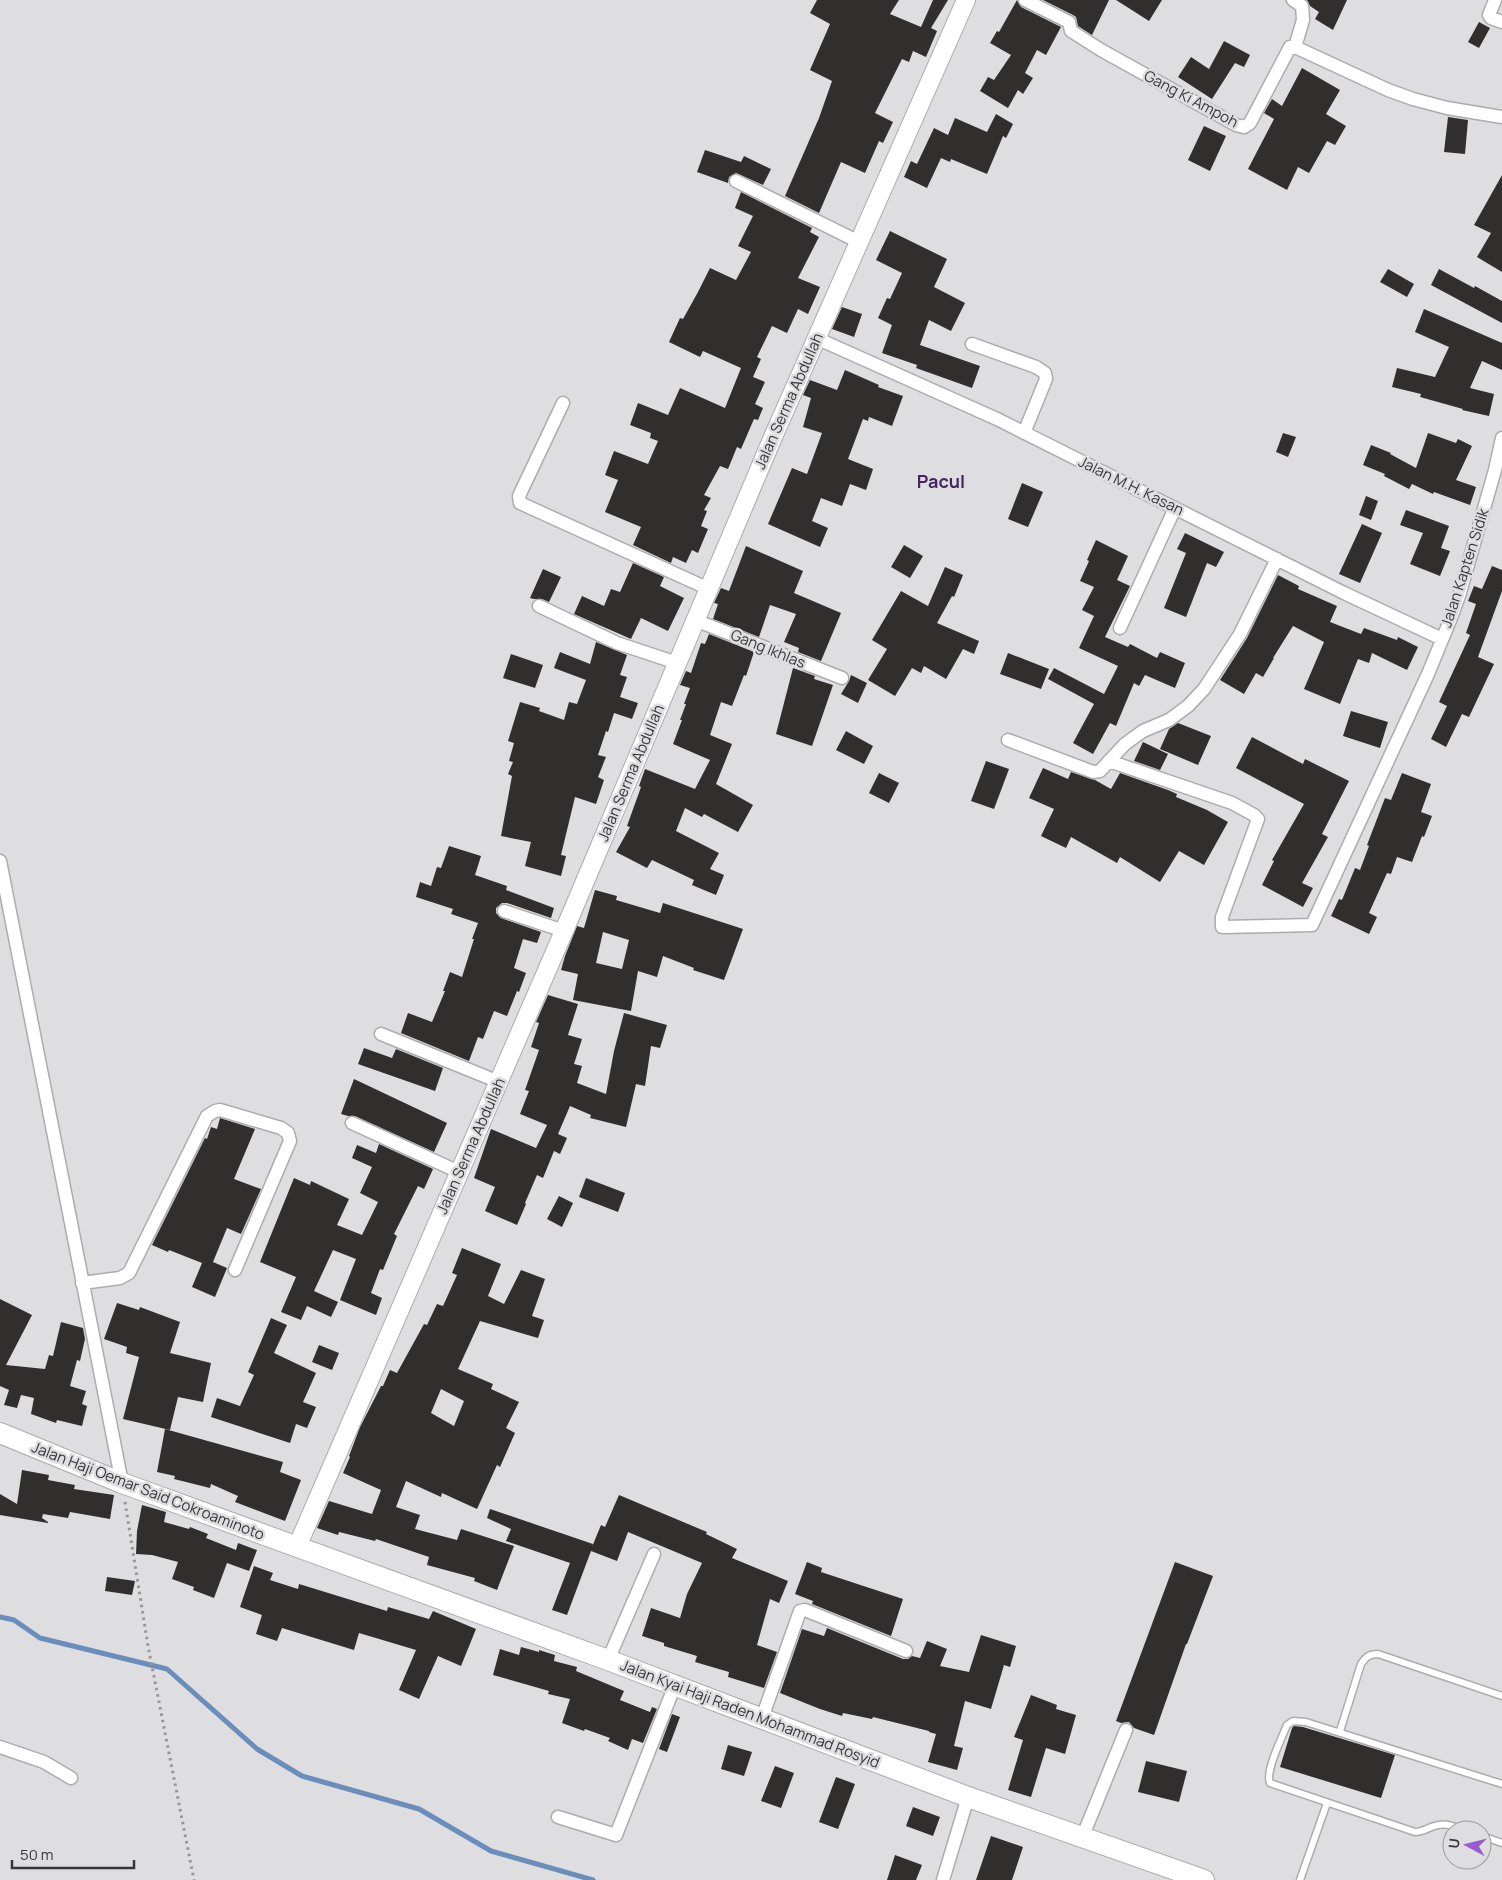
<svg xmlns="http://www.w3.org/2000/svg" width="1502" height="1880" viewBox="0 0 1502 1880" font-family="Manrope,sans-serif">
	<rect width="100%" height="100%" fill="#dedee1"/>
	<g fill="none" stroke-linecap="round" stroke-linejoin="round">
		<!-- stream -->
		<path stroke="#6a8dbb" stroke-width="5" d="M0 1617 14 1620 40 1638 167 1669 257 1749 302 1776 419 1809 491 1851 593 1880"/>
	</g>
	<!-- building -->
	<path fill="#312f2e" fill-rule="evenodd" d="M817 0H899L890 14 921 27 933 0H948L931 28 937 31 926 57 913 51 909 62 902 59 875 113 893 122 883 143 879 141 865 173 841 162 819 213 785 196 819 118 832 81 810 70 830 24 810 13Z
		M1017 0 1021 7 1061 27 1046 55 1037 50 1025 73 1033 78 1023 94 1018 90 1008 108 980 91 988 77 994 80 1011 55 990 43 997 31 999 32Z
		M1043 0H1109L1092 35 1078 26 1076 17 1073 15Z
		M1116 0H1162L1149 21Z
		M1307 0H1347L1333 30 1315 19 1319 12 1310 6Z
		M1479 22 1490 28 1479 48 1468 42Z
		M1224 41 1250 55 1244 67 1235 63 1212 99 1178 77 1191 57 1209 69Z
		M1302 68 1340 90 1326 114 1346 126 1335 145 1327 141 1309 173 1298 167 1287 190 1248 169 1274 119 1264 113 1272 99 1282 106Z
		M996 114 1013 124 1006 138 1003 136 987 174 951 159 950 162 941 158 927 188 904 177 911 161 917 164 934 128 948 135 955 118 987 132Z
		M1448 117 1468 120 1465 154 1444 152Z
		M1204 126 1226 136 1210 171 1188 160Z
		M705 150 741 162 744 156 771 169 763 185 736 173 729 177 728 183 697 172Z
		M1502 175V272L1477 257 1491 233 1474 225Z
		M741 192 812 228 810 232 819 237 798 278 820 287 808 314 798 309 787 333 772 326 757 357 761 359 753 377 765 382 755 404 763 408 758 420 754 419 741 449 737 447 728 469 720 466 704 495 711 498 704 510 707 511 701 526 708 529 698 553 692 550 686 563 673 557 671 563 633 545 641 527 605 512 618 480 605 475 614 451 648 464 658 441 650 438 651 433 630 425 638 403 668 415 680 388 725 408 741 368 703 351 700 357 669 342 680 318 683 319 698 292 710 268 736 280 751 252 738 246 753 216 735 208Z
		M890 231 947 259 934 287 965 303 951 331 929 320 920 345 980 366 972 388 916 368 917 365 882 353 892 325 878 318 887 298 890 299 902 273 876 260Z
		M1388 269 1414 284 1407 297 1380 282Z
		M1439 269 1474 288 1475 286 1502 301V323L1431 285Z
		M842 307 862 314 854 337 832 329Z
		M1424 309 1502 343V370L1482 361 1470 388 1494 394 1489 416 1462 410 1463 409 1420 397 1421 394 1392 387 1397 368 1435 377 1449 347 1415 332Z
		M845 370 879 385 878 387 903 396 892 426 869 417 868 421 863 419 848 459 873 469 866 490 850 484 842 506 821 498 812 521 828 528 820 547 768 524 792 468 807 474 822 433 803 427 811 398 803 395 810 380 837 390Z
		M1283 433 1296 437 1288 457 1276 452Z
		M1428 433 1456 443 1458 439 1472 446 1456 480 1476 487 1470 505 1434 492 1433 494 1412 484 1409 489 1384 476 1385 474 1363 465 1371 445 1391 453 1390 454 1416 468Z
		M1022 483 1043 492 1028 527 1008 519Z
		M1366 496 1378 501 1371 520 1359 515Z
		M1406 510 1449 526 1441 548 1450 551 1440 576 1410 564 1423 533 1400 525Z
		M1362 524 1382 533 1360 583 1339 574Z
		M1185 533 1224 552 1216 567 1207 563 1186 617 1164 608 1186 553 1177 549Z
		M1096 540 1128 556 1117 580 1130 586 1105 637 1128 647 1130 644 1157 658 1160 652 1185 663 1175 688 1145 675 1139 686 1134 683 1116 726 1110 723 1093 754 1073 743 1094 704 1048 679 1054 668 1104 694 1118 666 1079 648 1094 616 1082 610 1094 587 1080 581 1089 561 1087 560Z
		M904 545 923 556 910 578 891 567Z
		M746 546 803 571 794 593 841 613 821 661 798 652 799 648 784 642 796 614 770 605 759 637 713 619 718 604 714 603 721 588 729 591Z
		M633 563 664 577 660 586 684 598 668 631 641 618 631 639 574 614 582 596 604 606 611 589 620 592Z
		M1492 566 1502 570V591L1478 657 1494 664 1469 717 1462 714 1446 747 1431 739 1447 706 1439 702 1470 635 1466 633 1476 604 1468 601 1474 586 1482 589Z
		M945 567 963 575 954 597 952 596 937 623 979 641 974 654 963 649 946 679 924 666 921 673 912 668 895 696 868 680 887 649 872 640 901 591 928 606Z
		M543 569 561 577 549 602 542 599H534L530 598Z
		M1278 575 1299 586 1298 589 1337 606 1330 622 1361 634 1364 628 1397 640 1398 637 1418 647 1407 670 1372 653 1369 663 1358 659 1340 704 1304 689 1324 642 1293 626 1273 658H1274L1263 677 1256 673 1244 694 1220 680 1247 638Z
		M709 634 754 652 746 676 744 675 732 706 721 702 710 735 732 744 716 784 753 805 738 832 704 814 702 817 685 808 676 831 719 853 710 869 724 875 716 895 692 885 694 880 652 860 647 868 616 852 630 827 627 826 641 787 639 786 645 769 695 789 710 760 673 744 682 720H680L686 704H684L690 688 680 685 686 671 691 673 701 643 705 644Z
		M596 642 627 655 620 675 627 677 620 697 638 703 632 719 614 713 608 732 606 731 598 755 606 757 598 777 604 780 596 804 575 797 561 855 566 856 561 876 525 866 531 842 501 836 512 776 508 774 513 762 509 761 514 743 508 741 520 702 540 708 539 711 564 720 569 702 577 704 586 680 554 668 560 652 590 664Z
		M1008 653 1049 669 1041 689 1000 674Z
		M511 654 543 665 535 688 503 678Z
		M793 668 815 676 814 679 833 685 812 746 776 734Z
		M851 675 867 683 858 703 841 694 849 681Z
		M1351 711 1388 722 1380 748 1343 736Z
		M1178 723 1211 736 1198 765 1160 749 1169 729Z
		M846 731 873 746 864 764 836 750Z
		M1252 737 1303 764 1305 759 1349 781 1322 834 1328 837 1302 883 1313 888 1303 907 1262 885 1274 861 1272 860 1304 804 1236 768Z
		M1143 742 1168 754 1160 770 1134 761Z
		M986 761 1009 769 994 809 971 801Z
		M1043 768 1068 779 1071 772 1095 780 1111 789 1120 773 1168 790 1177 794 1176 797 1207 810 1228 822 1204 865 1179 851 1160 882 1120 857 1117 863 1071 837 1066 848 1041 836 1054 809 1029 798Z
		M879 773 899 783 889 803 869 793Z
		M1402 773 1431 784 1421 812 1432 816 1424 837 1422 836 1412 862 1397 857 1391 874 1387 873 1369 913 1377 917 1369 934 1331 916 1339 899 1342 900 1355 868 1360 870 1369 846 1367 845 1385 798 1391 800Z
		M449 846 481 856 475 875 507 886 506 890 554 908 551 918 507 903H502L496 908V913L501 918 541 932 537 943 523 939 514 968 526 973 519 992 517 991 507 1016 494 1011 483 1039 478 1037 469 1061 401 1033 408 1013 432 1022 445 991H443L450 972 462 977 474 939H472L478 923 451 914 453 909 416 897 420 882 431 886 437 867 441 868Z
		M595 890 617 896 616 900 660 913 663 903 743 929 724 980 693 970 694 968 663 956 657 977 638 971 631 1011 573 1000 578 974 561 970 565 956 577 926 584 928ZM603 932 629 940 622 969 596 963Z
		M548 995 578 1004 568 1035 582 1039 574 1064 582 1066 577 1083 606 1094 614 1051 624 1013 667 1025 660 1048 651 1046 645 1086 636 1084 626 1127 590 1118 591 1115 570 1106 558 1134 567 1138 560 1154 554 1151 543 1178 537 1175 525 1203 526 1204 517 1225 485 1211 495 1187 474 1178 491 1129 536 1148 547 1125 520 1114 529 1091 525 1090 539 1050 531 1047 539 1023 536 1022Z
		M364 1048 392 1058 396 1049 443 1068 435 1091 358 1064Z
		M354 1079 447 1123 434 1152 355 1116H348L341 1114Z
		M220 1118 255 1129 234 1179 261 1189 241 1234 227 1228 213 1262 227 1268 215 1297 192 1287 202 1263 169 1250 168 1252 152 1245 205 1138 207 1139 211 1127 217 1129Z
		M379 1144 433 1169 424 1189 418 1186 394 1234 397 1236 383 1270 380 1269 371 1293 382 1298 376 1315 340 1300 356 1259 333 1250 314 1291 338 1302 331 1317 307 1306 301 1320 281 1312 296 1277 260 1262 294 1178 310 1185 311 1181 349 1199 337 1225 362 1235 378 1202 360 1193 372 1167 352 1158 357 1145 376 1153Z
		M586 1178 625 1193 618 1212 579 1197Z
		M559 1196 573 1203 562 1227 547 1219Z
		M462 1248 501 1264 488 1296 504 1304 521 1270 545 1279 532 1316 544 1320 538 1338 480 1321 458 1369 493 1384 491 1389 519 1402 506 1428 515 1433 500 1467 497 1465 477 1509 442 1493 441 1497 406 1481 396 1507 420 1515 415 1529 457 1540 461 1529 514 1546 497 1590 474 1581 475 1578 427 1565 429 1557 376 1539 375 1541 339 1532 338 1535 317 1528 329 1501 372 1514 381 1490 343 1473 350 1457 349 1456 360 1427 381 1386H383L390 1370 397 1373 424 1324 427 1325 437 1304 443 1306 457 1275 452 1273ZM441 1389 464 1401 454 1426 431 1413Z
		M0 1299 32 1315 6 1365 45 1369 49 1355 53 1356 61 1322 83 1328 85 1339 80 1361 77 1360 70 1386 86 1391 82 1404 87 1406 82 1426 57 1420 56 1423 31 1414 34 1398 21 1395 17 1408 4 1405 9 1390 0 1386Z
		M117 1303 139 1310 140 1307 180 1322 170 1353 211 1363 203 1402 178 1397 170 1430 123 1419 139 1357 126 1353 127 1347 104 1339Z
		M271 1318 287 1325 274 1353 316 1373 303 1402 316 1407 307 1428 296 1424 290 1443 211 1417 217 1398 240 1406 254 1375 248 1372Z
		M319 1345 339 1353 332 1370 312 1362Z
		M165 1429 283 1462 280 1472 301 1480 285 1521 235 1502 238 1496 211 1484 210 1488 174 1479 175 1476 157 1472Z
		M22 1470 49 1475 48 1480 75 1485 74 1489 114 1495 110 1519 70 1512 68 1518 43 1514 42 1518 48 1522V1523L0 1515V1494L17 1504Z
		M619 1495 707 1532 706 1534 737 1549 732 1558 788 1581 779 1603 770 1599 757 1645 777 1652 764 1688 728 1677 729 1672 695 1662 697 1656 664 1646V1643L642 1636 651 1608 680 1618 687 1594 702 1563 628 1532 617 1561 591 1551 567 1615 552 1610 570 1563 506 1541 511 1529 487 1518 490 1509 593 1544 592 1547 601 1525 605 1527Z
		M142 1505 166 1512 164 1522 189 1529 190 1527 208 1534 206 1538 236 1550 238 1543 257 1550 249 1571 227 1563 214 1598 193 1590 194 1587 172 1579 178 1562 152 1555 136 1554 137 1531Z
		M807 1562 822 1568 821 1572 903 1599 891 1636 812 1604 813 1601 795 1594Z
		M1175 1562 1213 1576 1187 1644H1186L1154 1735 1134 1728 1129 1722 1121 1723 1116 1721Z
		M254 1566 273 1573 270 1580 298 1589 299 1584 387 1611 388 1607 429 1619 433 1611 476 1629 461 1666 438 1656 419 1699 399 1690 416 1650 359 1633 354 1650 282 1628 277 1641 256 1634 262 1615 240 1607Z
		M107 1577 135 1581 132 1595 105 1591Z
		M827 1628 903 1659H908L912 1656 920 1658 927 1641 947 1649 940 1666 969 1672 981 1635 1016 1646 1010 1667 1004 1665 991 1709 965 1701 954 1746 963 1748 957 1770 928 1762 936 1734 929 1732V1731L873 1717 872 1719 843 1713 842 1716 820 1709 780 1693 802 1629 824 1636Z
		M521 1647 539 1652V1650L555 1655 554 1661 577 1667 576 1671 624 1691 620 1700 650 1712 652 1707 657 1709 643 1743 632 1739 628 1750 608 1741 610 1738 585 1729 584 1731 562 1723 570 1699 548 1694 549 1691 493 1675 500 1649 519 1655Z
		M1031 1695 1057 1705 1056 1709 1076 1715 1065 1754 1046 1748 1031 1797 1008 1790 1023 1740 1014 1737Z
		M672 1714 680 1717 667 1752 659 1749Z
		M1294 1726 1303 1727 1395 1755 1381 1798 1280 1767 1292 1728Z
		M728 1745 752 1752 744 1776 721 1769Z
		M1146 1761 1187 1771 1179 1802 1138 1792Z
		M775 1766 794 1773 781 1808 761 1801Z
		M836 1777 855 1784 838 1829 819 1822Z
		M913 1807 940 1817 933 1836 906 1826Z
		M991 1836 1023 1847 1012 1880H976Z
		M895 1855 922 1865 916 1880H887Z"/>
	<g fill="none" stroke-linecap="round" stroke-linejoin="round">
		<defs>
			<path id="lane" d="M1340 1731 1361 1664C1366 1657 1369 1654 1378 1654L1502 1696
				M1463 1830C1456 1827 1447 1823 1439 1825 1430 1826 1424 1832 1415 1832L1270 1783C1265 1771 1282 1738 1287 1725L1293 1721 1306 1722 1502 1784
				M1482 1836 1502 1843
				M1300 1880 1327 1803"/>
			<path id="street" d="M1025 0 1069 22 1071 31 1101 50 1236 125 1244 127 1250 123 1290 47H1295L1388 90 1413 99 1447 108 1502 117
				M1293 0 1302 6 1303 20 1295 47
				M1495 0 1489 15 1491 18 1502 22
				M736 181 859 242
				M816 338 997 419 1344 593 1442 639
				M972 344 1036 367 1045 373 1046 379 1024 433
				M563 403 519 496 520 503 709 589
				M539 606 617 643 677 663
				M695 620 842 678
				M1120 628 1175 508
				M1008 740 1093 772 1100 771 1125 744 1143 731 1169 720 1188 706 1204 689 1240 634 1277 559
				M1109 761 1232 803 1254 815 1258 819 1222 917V927L1312 925 1428 674 1451 618 1459 596 1495 470 1502 438
				M0 861 122 1483
				M504 911 564 931
				M381 1034 499 1082
				M352 1123 459 1172
				M82 1283 120 1278 129 1273 207 1116 215 1111 220 1110 281 1128 288 1133 290 1141 235 1270
				M608 1660 654 1554
				M762 1718 800 1611 805 1610 906 1651
				M0 1747 44 1762 71 1778
				M558 1817 616 1835 675 1685
				M1082 1838 1126 1730
				M943 1880 968 1797"/>
			<path id="secondary" d="M297 1547 564 931 773 437 966 0"/>
			<path id="primary" d="M0 1433 122 1483 608 1660 968 1797 1204 1880"/>
		</defs>
		<!-- lane casing -->
		<use href="#lane" stroke="#acacaf" stroke-width="9"/>
		<!-- street casing -->
		<use href="#street" stroke="#acacaf" stroke-width="15"/>
		<!-- secondary casing -->
		<use href="#secondary" stroke="#acacaf" stroke-width="20"/>
		<!-- primary casing -->
		<use href="#primary" stroke="#acacaf" stroke-width="22"/>
		<!-- path -->
		<path stroke="#969698" stroke-width="3" stroke-dasharray="2.5 4" stroke-linecap="butt" d="M125 1502 148 1646 194 1880"/>
		<!-- lane -->
		<use href="#lane" stroke="#fff" stroke-width="6"/>
		<!-- street -->
		<use href="#street" stroke="#fff" stroke-width="12"/>
		<!-- secondary -->
		<use href="#secondary" stroke="#fff" stroke-width="18"/>
		<!-- primary -->
		<use href="#primary" stroke="#fff" stroke-width="20"/>
	</g>
	<g text-anchor="middle" stroke-width="5" stroke-linejoin="round" paint-order="stroke">
		<!-- street labels -->
		<g font-size="15" fill="#363637" stroke="#dedee1">
			<text transform="translate(1191 99) rotate(28)" y="5">Gang Ki Ampoh</text>
			<text transform="translate(789 401) rotate(-66)" y="5">Jalan Serma Abdullah</text>
			<text transform="translate(1131 486) rotate(26)" y="5">Jalan M.H. Kasan</text>
			<text transform="translate(1465 568) rotate(-72)" y="5">Jalan Kapten Sidik</text>
			<text transform="translate(768 649) rotate(22)" y="5">Gang Ikhlas</text>
			<text transform="translate(631 773) rotate(-67)" y="5">Jalan Serma Abdullah</text>
			<text transform="translate(471 1146) rotate(-66)" y="5">Jalan Serma Abdullah</text>
			<text transform="translate(148 1491) rotate(21)" y="5">Jalan Haji Oemar Said Cokroaminoto</text>
			<text transform="translate(750 1714) rotate(21)" y="5">Jalan Kyai Haji Raden Mohammad Rosyid</text>
		</g>
		<!-- quarter labels -->
		<g font-size="18" font-weight="bold" fill="#43265f" stroke="#dedee1">
			<text x="941" y="488">Pacul</text>
		</g>
	</g>
	<!-- north arrow -->
	<g transform="translate(1467 1845) rotate(277)"><circle r="24" fill="#dedee1" stroke="#9b9b9d"/>
	<path d="M0-4L9 19L0 12L-9 19Z" fill="#995bd1"/>
	<text y="-8" font-size="14" font-weight="bold" text-anchor="middle" fill="#363637">U</text>
	</g>
	<!-- scale -->
	<path d="M12 1860v8h122v-8" fill="none" stroke="#363637" stroke-width="2.5"/>
	<text x="20" y="1860" font-size="15" fill="#363637" stroke="#dedee1" stroke-width="4" paint-order="stroke">50 m</text>
</svg>
